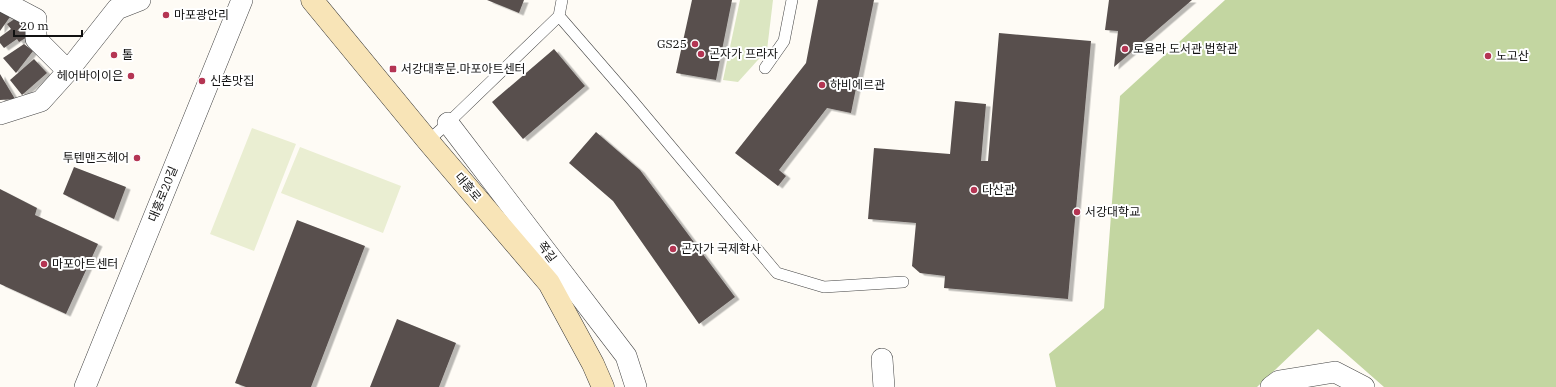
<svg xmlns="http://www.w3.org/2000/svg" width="1556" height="387" viewBox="0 0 1556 387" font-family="'IBM Plex Serif','Noto Sans KR',serif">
	<defs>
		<filter id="shadow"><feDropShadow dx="4.5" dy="2.5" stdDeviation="0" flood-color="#0004"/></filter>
	</defs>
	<rect width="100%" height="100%" fill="#fefbf5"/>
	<!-- green -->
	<path fill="#dbe6c1" d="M740 0H773L767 50 738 82 723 80Z"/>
	<!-- forest -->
	<path fill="#c3d6a1" d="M1225 0H1556V387H1384L1318 329 1257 387H1056L1049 354 1104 308 1120 96Z"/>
	<!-- pitch -->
	<path fill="#eaeed2" d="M252 128 296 144 254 251 210 234Z
		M300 147 401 186 383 233 281 193Z"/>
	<!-- building -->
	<path fill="#58504e" filter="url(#shadow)" d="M487 0H524L519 13Z
		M692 0H732L716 80 676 73Z
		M818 0H874L851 113 827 108 779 170 786 176 778 186 735 153 806 63Z
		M1109 0H1192L1114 67 1118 31 1105 30Z
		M0 7 12 14 0 31Z
		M16 18 29 36 19 42 17 39 4 48 0 43V37L11 29 7 24Z
		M999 33 1091 41 1068 299 944 288 945 276 920 273 912 266 916 223 868 219 874 148 950 154 955 101 986 104 981 161H988Z
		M24 44 33 51 16 73 3 58Z
		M554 49 585 86 523 139 492 102Z
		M34 59 47 73 22 95 10 80Z
		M0 74 15 99 0 100Z
		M596 132 640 170 735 297 699 324 613 201 569 163Z
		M74 167 126 187 114 219 63 194Z
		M0 189 37 208 35 215 98 244 66 314 0 284Z
		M297 220 365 246 311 387H246L235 383Z
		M397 319 456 343 439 387H370Z"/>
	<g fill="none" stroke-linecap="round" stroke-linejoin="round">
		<defs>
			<path id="lane" d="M559 16 631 99 777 273 824 287 903 282
				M765 68 784 41 792 0
				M428 141 448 123 559 16 562 0"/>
			<path id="street" d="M0 0 36 19V39L68 71
				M0 114 41 101 68 71 117 9 140 0
				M448 123 626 356 636 387
				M882 359 884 387
				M85 387 242 0
				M1271 387 1279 381 1335 372 1364 387"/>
			<path id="secondary" d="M312 0 428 141 549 283 593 364 603 387"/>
		</defs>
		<!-- lane casing -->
		<use href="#lane" stroke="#444" stroke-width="12"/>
		<!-- street casing -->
		<use href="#street" stroke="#444" stroke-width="22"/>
		<!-- secondary casing -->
		<use href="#secondary" stroke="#333" stroke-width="23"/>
		<!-- lane -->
		<use href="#lane" stroke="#fff" stroke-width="11"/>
		<!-- street -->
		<use href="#street" stroke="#fff" stroke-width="21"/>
		<!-- secondary -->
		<use href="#secondary" stroke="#f8e4b7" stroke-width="22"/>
	</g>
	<!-- markers -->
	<g fill="#b43553" stroke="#fff" stroke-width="1.5">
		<circle cx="166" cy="15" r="4"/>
		<circle cx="695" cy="44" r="4"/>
		<circle cx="1125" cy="49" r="4"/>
		<circle cx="701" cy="54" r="4"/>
		<circle cx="114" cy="55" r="4"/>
		<circle cx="1488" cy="56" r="4"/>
		<rect x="389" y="65" width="8" height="8" rx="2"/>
		<circle cx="131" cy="76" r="4"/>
		<circle cx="202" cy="81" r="4"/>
		<circle cx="822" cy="85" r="4"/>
		<circle cx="137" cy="158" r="4"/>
		<circle cx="974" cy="190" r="4"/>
		<circle cx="1077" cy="212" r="4"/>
		<circle cx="673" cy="249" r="4"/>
		<circle cx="44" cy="264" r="4"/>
	</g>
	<g text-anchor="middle" stroke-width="4" stroke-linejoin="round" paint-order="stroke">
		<!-- poi labels -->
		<g font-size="12" fill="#111" stroke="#fff" text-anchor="start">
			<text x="174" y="19">마포광안리</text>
			<text x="687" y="48" text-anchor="end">GS25</text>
			<text x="1133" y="53">로욜라 도서관 법학관</text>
			<text x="709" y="58">곤자가 프라자</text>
			<text x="122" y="59">톨</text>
			<text x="1496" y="60">노고산</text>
			<text x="401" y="73">서강대후문.마포아트센터</text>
			<text x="123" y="80" text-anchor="end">헤어바이이은</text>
			<text x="210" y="85">신촌맛집</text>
			<text x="830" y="89">하비에르관</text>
			<text x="129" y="162" text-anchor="end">투텐맨즈헤어</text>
			<text x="982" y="194">다산관</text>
			<text x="1085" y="216">서강대학교</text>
			<text x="681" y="253">곤자가 국제학사</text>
			<text x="52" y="268">마포아트센터</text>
		</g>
		<!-- street labels -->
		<g font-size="12" fill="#111" stroke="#fff">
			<text transform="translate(468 187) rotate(50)" y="4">대흥로</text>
			<text transform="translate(163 194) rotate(-68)" y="4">대흥로20길</text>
			<text transform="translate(547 252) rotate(53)" y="4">쪽길</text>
		</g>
	</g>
	<!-- scale -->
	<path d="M14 30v6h68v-6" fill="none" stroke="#111111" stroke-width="2"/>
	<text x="20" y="30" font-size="12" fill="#111111" stroke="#ffffff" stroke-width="3" paint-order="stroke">20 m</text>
</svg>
